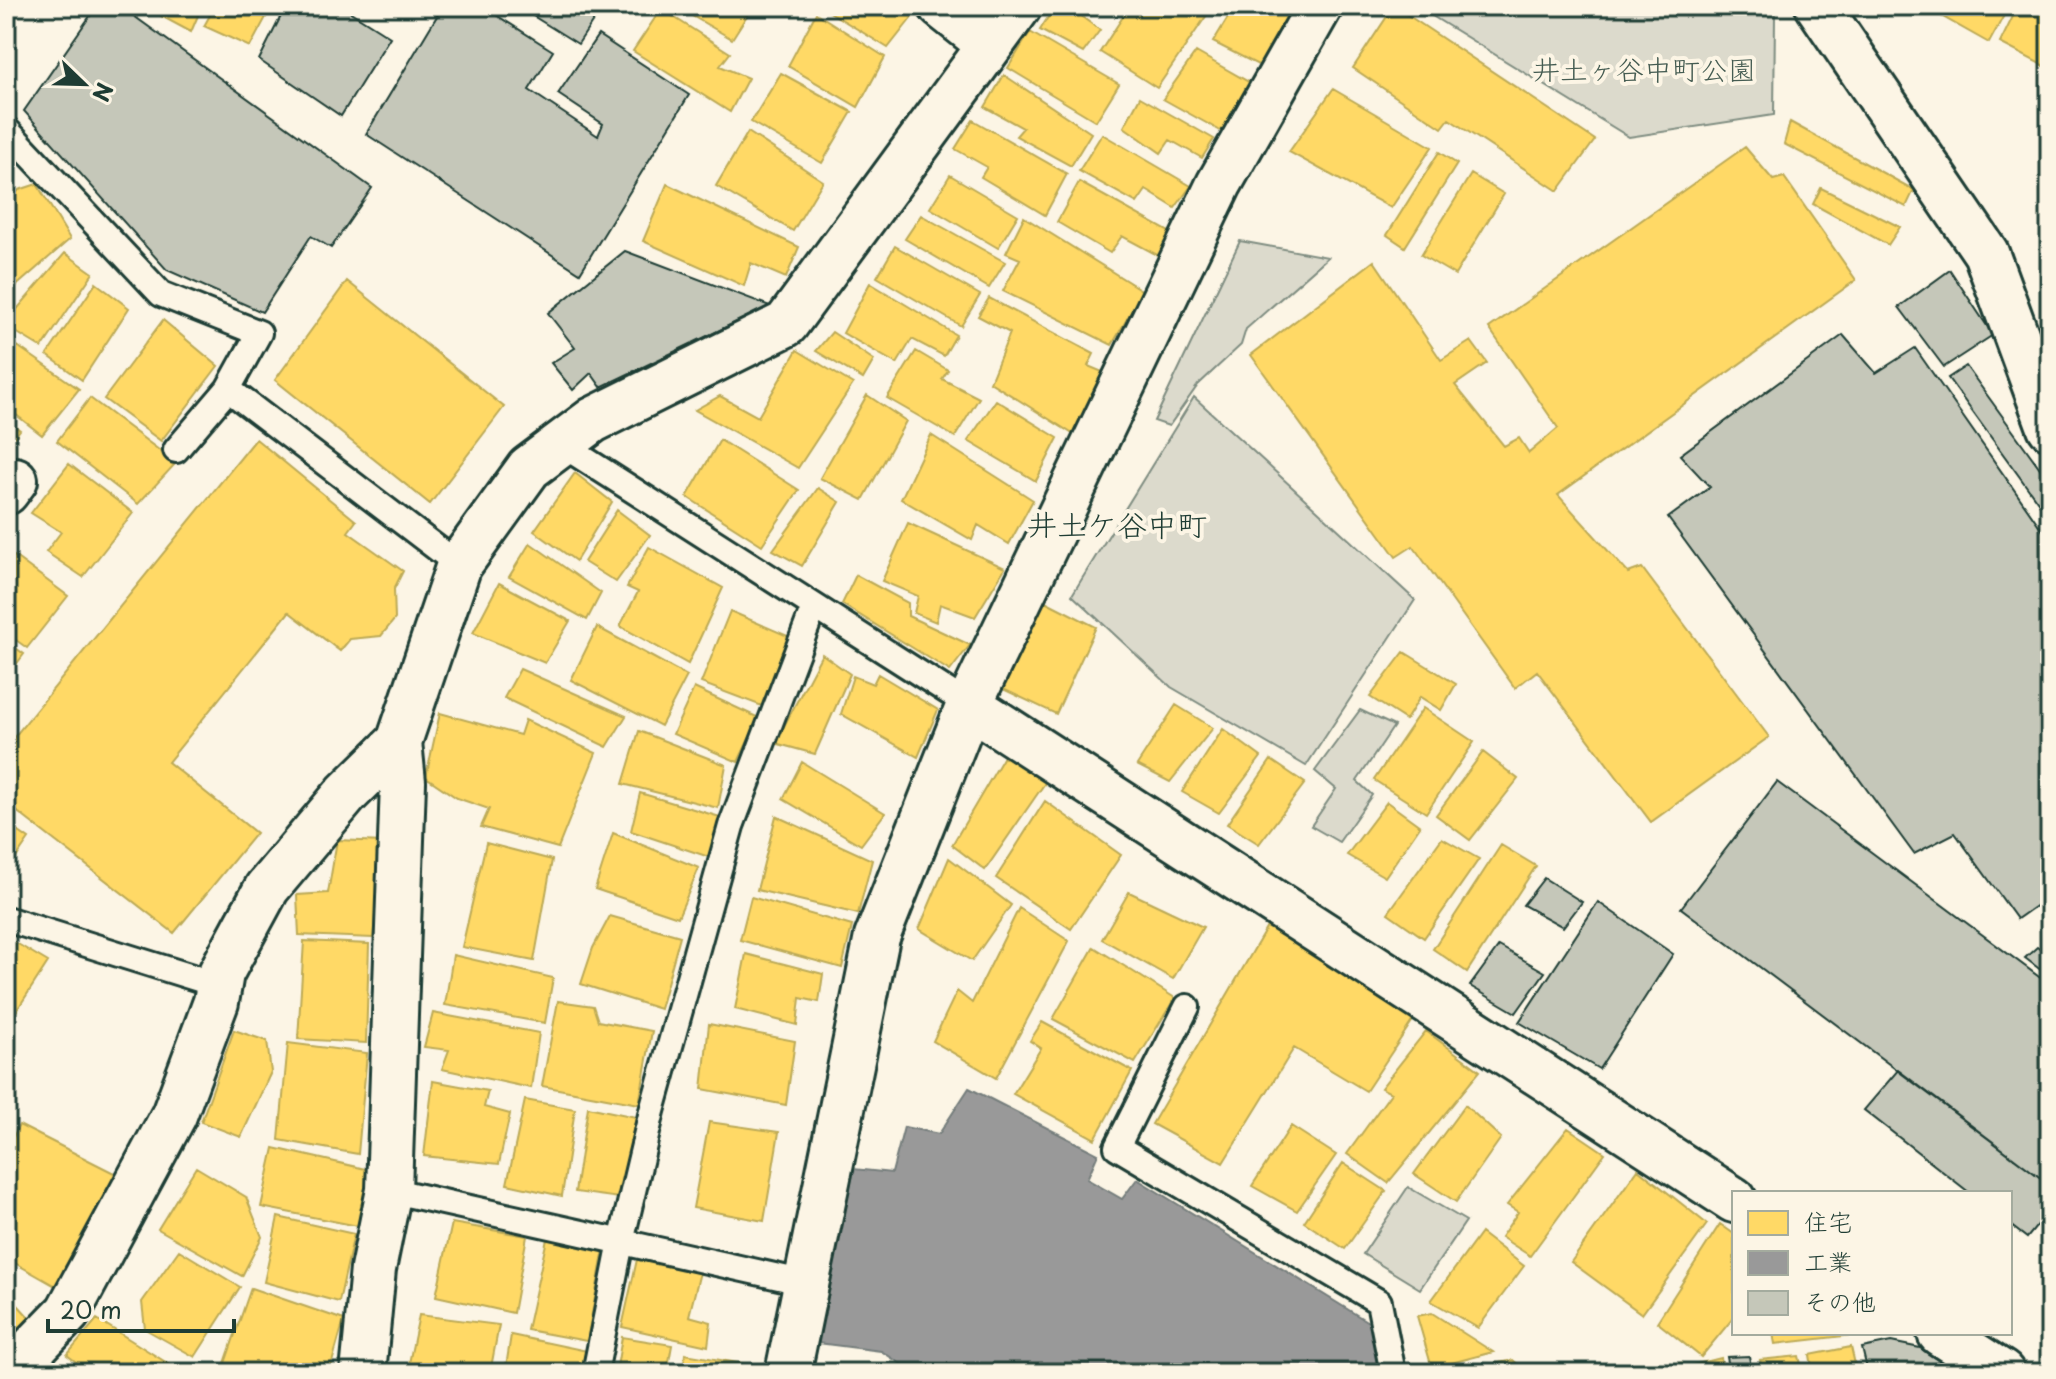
<svg xmlns="http://www.w3.org/2000/svg" width="2056" height="1379" viewBox="0 0 2056 1379" font-family="'Playpen Sans','Klee One',sans-serif">
	<rect width="100%" height="100%" fill="#fcf5e5"/>
	<filter id="ink" filterUnits="userSpaceOnUse"><feTurbulence type="fractalNoise" baseFrequency=".0125" numOctaves="2"/><feDisplacementMap in="SourceGraphic" scale="16" xChannelSelector="R" yChannelSelector="G"/><feConvolveMatrix kernelMatrix="1 2 1 2 8 2 1 2 1" color-interpolation-filters="sRGB"/></filter>
	<g filter="url(#ink)">
		<!-- green -->
		<path fill="#dcdacc" stroke="#7e8c80" stroke-width="2" d="M1416 6H1759L1775 15 1774 115 1629 137Z
			M1240 241 1328 257 1246 329 1241 345 1198 385 1169 426 1154 421Z
			M1194 397 1415 600 1306 766 1171 687 1072 595Z
			M1360 710 1394 726 1357 781 1372 795 1339 842 1311 826 1336 789 1315 771Z
			M1408 1187 1466 1221 1420 1289 1363 1254Z"/>
		<!-- homes -->
		<path fill="#ffd966" stroke="#bcaa57" stroke-width="2" d="M153 6H202L191 32 161 16Z
			M215 6H272L250 47 204 26Z
			M675 6H753L732 39Z
			M820 6H894L914 15 888 48Z
			M1055 6H1083L1082 17 1100 30 1083 53 1040 30Z
			M1130 6H1213L1157 88 1100 52Z
			M1235 6H1294L1260 66 1213 42Z
			M1394 6 1595 140 1558 191 1449 119 1442 128 1353 68Z
			M1940 6H2009L1989 43 1936 13Z
			M2018 6H2050V69L2000 43Z
			M661 9 730 53 720 66 748 78 730 112 633 51Z
			M816 13 885 57 858 107 788 66Z
			M1030 32 1119 84 1096 121 1008 68Z
			M1196 52 1252 84 1226 134 1163 99Z
			M781 73 852 112 822 163 751 122Z
			M1004 75 1091 133 1071 166 1016 136 1023 128 985 107Z
			M1333 89 1432 147 1391 208 1289 152Z
			M1140 97 1214 139 1202 158 1170 140 1161 153 1124 127Z
			M973 120 1067 174 1045 215 981 177 987 167 955 149Z
			M1790 122 1914 190 1906 207 1784 144Z
			M748 132 823 181 793 231 716 186Z
			M1102 134 1191 186 1175 208 1146 190 1137 203 1079 171Z
			M1745 147 1773 180 1784 177 1856 280 1558 495 1628 573 1642 568 1769 737 1651 822 1537 671 1515 688 1413 546 1396 557 1251 355 1374 261 1441 360 1471 341 1487 363 1455 385 1504 446 1519 438 1529 453 1558 428 1489 328Z
			M1439 152 1457 164 1405 247 1387 235Z
			M1471 174 1504 194 1455 275 1421 255Z
			M950 175 1018 215 998 248 930 208Z
			M1079 182 1173 234 1159 256 1122 236 1110 253 1057 222Z
			M37 184 70 239 6 295V202L19 190Z
			M667 184 799 247 786 278 751 263 744 286 643 241Z
			M1821 188 1900 227 1888 245 1813 204Z
			M921 215 1005 262 989 288 905 239Z
			M1024 217 1143 291 1112 345 1003 291 1020 259 1006 253Z
			M895 246 980 295 961 326 877 277Z
			M65 253 93 273 42 348 6 326V322Z
			M347 281 504 407 430 504 275 380Z
			M96 283 129 308 82 380 47 355Z
			M870 283 956 335 944 356 912 339 897 364 843 333Z
			M989 298 1094 354 1088 366 1105 373 1076 436 990 382 1010 333 978 316Z
			M163 320 218 366 161 441 104 399Z
			M832 332 874 360 863 379 816 351Z
			M6 338 79 389 42 435 6 407Z
			M797 350 853 384 798 468 695 410 720 396 758 417Z
			M916 351 948 370 942 379 979 398 955 437 887 398Z
			M867 395 906 421 863 500 820 478Z
			M90 398 176 463 138 504 57 441Z
			M996 400 1058 438 1036 481 968 441Z
			M6 419 20 430 6 448Z
			M931 435 1033 500 1009 544 978 525 972 540 901 499Z
			M256 439 356 521 348 532 403 571 394 589 395 619 381 636 350 639 340 651 289 612 168 762 256 833 174 933 6 803V747Z
			M720 440 799 490 762 545 687 497Z
			M69 464 133 513 83 577 46 552 61 532 31 513Z
			M575 473 612 502 576 561 534 531Z
			M818 488 840 502 802 566 773 550Z
			M617 510 650 535 616 582 584 562Z
			M908 523 1005 568 975 617 940 604 936 622 914 613 918 596 882 581Z
			M530 543 601 593 587 620 509 577Z
			M649 547 723 588 688 664 620 626 638 592 627 587Z
			M6 550 68 596 27 648 6 633Z
			M856 575 908 603V616L970 645 950 671 842 604Z
			M499 583 570 621 545 663 473 633Z
			M1043 600 1096 627 1056 714 1003 689Z
			M730 611 790 637 762 706 701 683Z
			M597 627 687 676 661 726 571 680Z
			M6 641 24 654 6 678Z
			M1404 652 1456 684 1441 710 1420 697 1406 720 1370 697Z
			M822 654 850 674 815 754 775 743Z
			M520 669 626 716 607 747 504 698Z
			M878 674 938 710 918 757 841 714 853 676 873 684Z
			M694 688 759 718 738 762 673 734Z
			M1176 705 1213 728 1170 782 1137 765Z
			M1423 708 1474 742 1426 813 1374 780Z
			M440 713 520 735 525 720 596 753 558 848 481 827 489 809 457 798 426 777Z
			M1223 729 1261 757 1219 813 1182 792Z
			M639 731 726 765 718 808 623 784Z
			M1483 752 1518 779 1470 840 1436 815Z
			M1006 753 1047 780 985 870 952 845Z
			M1271 760 1305 783 1259 844 1227 824Z
			M802 762 885 813 861 845 783 799Z
			M640 793 720 817 709 857 631 831Z
			M1045 801 1121 855 1071 929 996 878Z
			M1387 802 1420 826 1385 877 1347 855Z
			M776 816 872 860 858 914 757 890Z
			M6 823 29 839 7 871 6 870Z
			M613 833 699 868 678 917 595 889Z
			M1442 838 1479 859 1424 938 1388 913Z
			M337 840 383 842 373 938 299 935 297 895 328 893Z
			M486 843 552 860 534 961 462 947Z
			M1501 845 1536 866 1467 972 1433 949Z
			M949 858 1011 905 972 961 919 929Z
			M1129 892 1203 927 1173 979 1102 939Z
			M751 897 852 926 842 968 740 940Z
			M1019 908 1069 941 996 1078 933 1041 957 991 972 1003Z
			M610 916 680 936 660 1009 581 984 593 948Z
			M1267 927 1415 1017 1366 1091 1294 1048 1223 1163 1152 1124Z
			M6 937 48 962 6 1027Z
			M304 941 369 944 366 1043 298 1039Z
			M1094 947 1175 998 1135 1063 1053 1019Z
			M746 954 823 974 819 1002 800 998 797 1025 735 1009Z
			M453 955 553 978 545 1023 445 1005Z
			M558 1001 593 1006 598 1021 652 1031 639 1104 542 1086Z
			M433 1013 539 1033 531 1088 442 1069 449 1050 424 1047Z
			M1042 1022 1132 1071 1095 1139 1013 1094 1041 1048 1030 1041Z
			M709 1024 795 1041 786 1105 702 1089Z
			M234 1030 267 1041 271 1072 241 1137 201 1122Z
			M1426 1031 1480 1071 1388 1183 1347 1154 1391 1093 1381 1088Z
			M288 1043 367 1053 358 1154 279 1140Z
			M433 1081 488 1091 484 1107 510 1114 499 1164 424 1156Z
			M525 1100 575 1109 562 1196 507 1184Z
			M1465 1105 1501 1138 1456 1202 1414 1174Z
			M588 1107 636 1117 619 1198 575 1192Z
			M709 1122 779 1132 764 1221 693 1208Z
			M19 1125 118 1175 57 1287 6 1258V1151Z
			M1291 1126 1336 1155 1297 1211 1252 1186Z
			M1568 1128 1605 1153 1530 1256 1501 1237 1518 1212 1507 1205Z
			M274 1148 370 1170 358 1226 261 1207Z
			M1343 1163 1386 1191 1345 1249 1304 1222Z
			M196 1167 246 1197 262 1237 242 1276 158 1229Z
			M1638 1169 1707 1224 1642 1314 1571 1262Z
			M278 1217 354 1234 339 1302 264 1282Z
			M452 1223 527 1236 513 1313 436 1296Z
			M1720 1224 1734 1234V1317L1701 1357 1657 1322Z
			M1481 1233 1524 1266 1478 1328 1431 1301Z
			M547 1239 604 1249 587 1341 527 1330Z
			M179 1250 240 1287 195 1357 145 1329 142 1302Z
			M638 1255 701 1268 689 1316 711 1322 708 1346 622 1327Z
			M251 1288 344 1320 329 1373 222 1372Z
			M6 1292 38 1327 6 1355Z
			M1432 1313 1493 1352 1432 1368 1417 1316Z
			M419 1315 499 1325 490 1373H407Z
			M97 1319 183 1373H91L67 1355Z
			M1773 1333H1870L1775 1344Z
			M511 1335 587 1351 584 1373H505Z
			M622 1337 672 1345 667 1373H616Z
			M1851 1347 1857 1373H1813L1810 1355Z
			M685 1354 768 1368 767 1373H683Z
			M1799 1356 1803 1373H1763L1760 1360Z
			M1721 1358 1723 1373H1695L1693 1365Z
			M1513 1360 1527 1373H1449Z
			M1682 1363 1684 1373H1644L1643 1371Z"/>
		<!-- industry -->
		<path fill="#999" stroke="#747d7b" stroke-width="2" d="M969 1088 1098 1154 1087 1179 1122 1199 1137 1179 1373 1325 1380 1373H964L959 1369 957 1373H915L881 1351 817 1343 854 1169 892 1173 904 1127 939 1134Z"/>
		<!-- building -->
		<path fill="#c5c7b9" stroke="#1f3d34" stroke-width="2" d="M97 6H120L372 188 331 248 311 236 262 312 167 270 24 111Z
			M286 6H341L390 37 341 116 259 60Z
			M443 6H482L553 51 529 90 598 136 603 124 558 94 598 35 689 95 580 273 366 134Z
			M517 6H603L578 44Z
			M625 251 770 306 601 387 591 373 573 390 551 363 575 348 548 313Z
			M1950 270 1993 335 1944 367 1899 307Z
			M1843 335 1876 373 1915 348 2050 541V896L2017 919 1955 833 1914 854 1668 518 1710 487 1680 455Z
			M1966 366 2050 482 2048 516 1948 378Z
			M1777 782 2050 985V1185L1681 908Z
			M1544 878 1582 902 1563 927 1523 905Z
			M1598 902 1673 954 1599 1069 1519 1022Z
			M1499 946 1545 972 1516 1013 1470 986Z
			M2037 947 2050 957V977L2025 958Z
			M1898 1070 2050 1185V1210L2027 1238 2010 1225V1193H1970L1864 1110Z
			M1891 1342 1920 1348 1957 1373H1868L1862 1348Z
			M1749 1356 1752 1373H1730L1727 1357Z"/>
		<g fill="none" stroke-linecap="round" stroke-linejoin="round">
			<defs>
				<path id="lane" d="M6 129 161 294 259 333 228 389 176 450
					M228 389 459 565
					M561 444 969 705
					M6 919 218 985
					M1187 1007 1117 1147 1379 1302 1393 1373
					M389 1190 806 1283
					M595 1373 621 1242 652 1111 731 826 814 607"/>
				<path id="street" d="M941 6 990 45
					M1818 6 1986 253 2050 427
					M6 492 15 480
					M969 705 1734 1200
					M1940 1333 2002 1373
					M9 1373 68 1312 174 1115 216 1002 221 973 267 888 347 793 399 742 459 565 529 468 593 420 786 324 1019 6
					M363 1373 373 1269 389 1190 403 782 399 742
					M788 1373 877 937 969 705 1219 184 1320 6"/>
			</defs>
			<!-- lane casing -->
			<use href="#lane" stroke="#1f3d34" stroke-width="30"/>
			<!-- street casing -->
			<use href="#street" stroke="#1f3d34" stroke-width="50"/>
			<!-- lane -->
			<use href="#lane" stroke="#fcf5e5" stroke-width="24"/>
			<!-- street -->
			<use href="#street" stroke="#fcf5e5" stroke-width="44"/>
		</g>
	</g>
	<g text-anchor="middle" stroke-width="8" stroke-linejoin="round" paint-order="stroke">
		<!-- park labels -->
		<g font-size="28" fill="#455c52" stroke="#fcf5e5">
			<text x="1644" y="80">井土ヶ谷中町公園</text>
		</g>
		<!-- neighbourhood labels -->
		<g font-size="30" fill="#1f3d34" stroke="#fcf5e5">
			<text x="1117" y="536">井土ケ谷中町</text>
		</g>
	</g>
	<!-- margin -->
	<rect width="2056" height="1379" fill="none" stroke="#fcf5e5" stroke-width="32"/>
	<rect x="16" y="16" width="2024" height="1347" fill="none" stroke="#1f3d34" stroke-width="3" filter="url(#ink)"/>
	<!-- legend -->
	<rect x="1732" y="1191" width="280" height="144" fill="#fcf5e5" stroke="#a4ab9e" stroke-width="2"/>
	<rect x="1748" y="1211" width="40" height="24" fill="#ffd966" stroke="#a4ab9e" stroke-width="2"/>
	<text x="1804" y="1231" font-size="24" fill="#1f3d34">住宅</text>
	<rect x="1748" y="1251" width="40" height="24" fill="#999999" stroke="#a4ab9e" stroke-width="2"/>
	<text x="1804" y="1271" font-size="24" fill="#1f3d34">工業</text>
	<rect x="1748" y="1291" width="40" height="24" fill="#c5c7b9" stroke="#a4ab9e" stroke-width="2"/>
	<text x="1804" y="1311" font-size="24" fill="#1f3d34">その他</text>
	<!-- north arrow -->
	<g transform="translate(84 84) rotate(113)" stroke="#fcf5e5" stroke-width="6" paint-order="stroke">
	<path d="M0-6L14 30L0 20L-14 30Z" fill="#1f3d34"/>
	<text y="-12" font-size="22" font-weight="bold" text-anchor="middle" fill="#1f3d34">N</text>
	</g>
	<!-- scale -->
	<path d="M48 1319v12h186v-12" fill="none" stroke="#1f3d34" stroke-width="4"/>
	<text x="60" y="1319" font-size="24" fill="#1f3d34" stroke="#fcf5e5" stroke-width="6" paint-order="stroke">20 m</text>
</svg>
